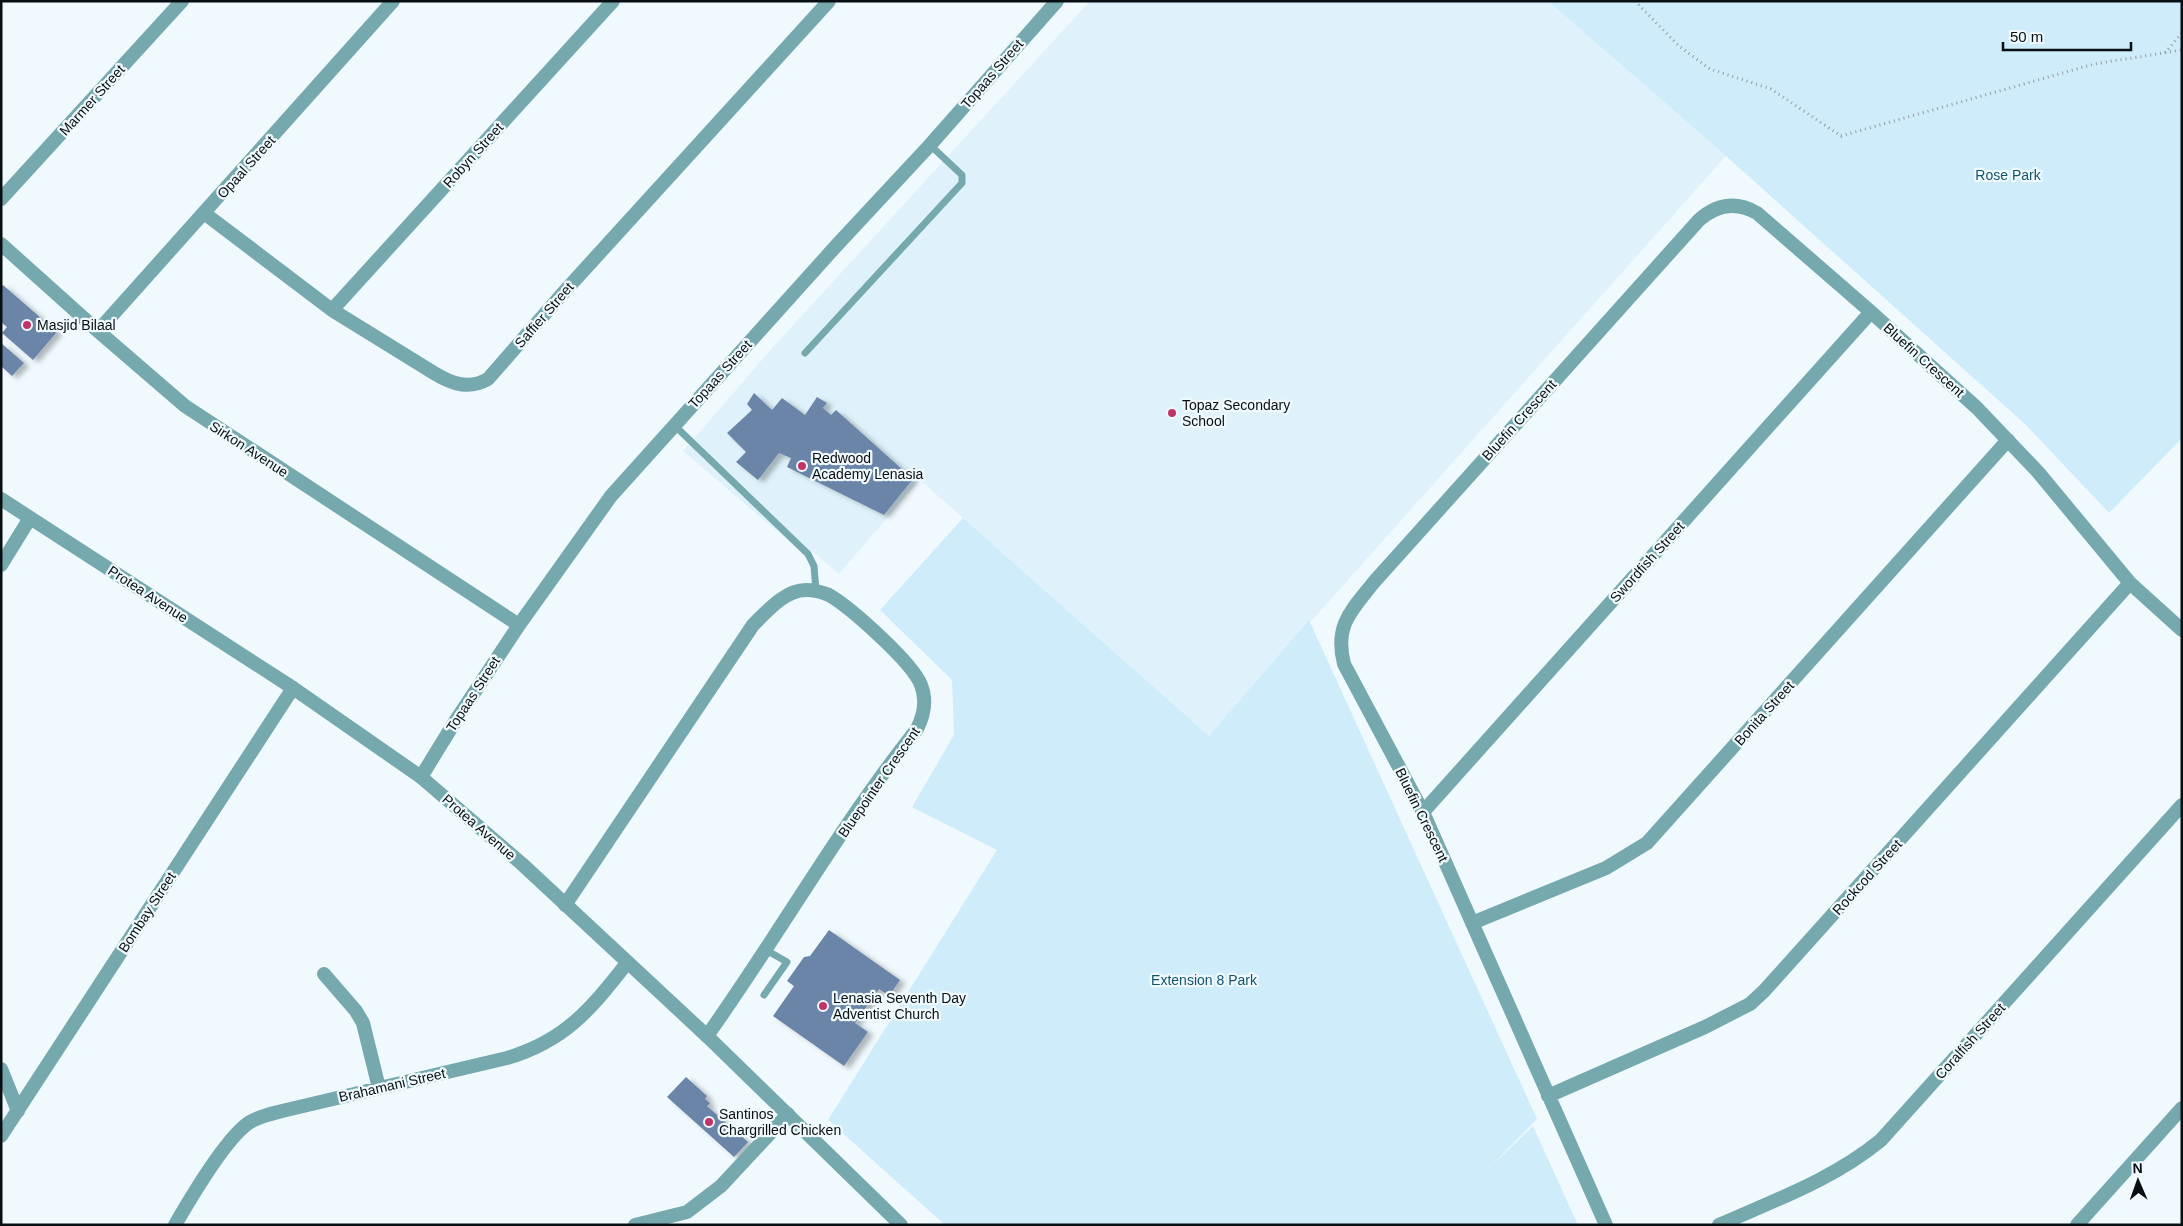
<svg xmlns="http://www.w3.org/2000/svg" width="2183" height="1226" viewBox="0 0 2183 1226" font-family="Arial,sans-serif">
	<defs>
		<filter id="shadow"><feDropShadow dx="5.5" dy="3" stdDeviation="2.5" flood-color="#0004"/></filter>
	</defs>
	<rect width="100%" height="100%" fill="#f0fafe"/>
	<!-- built -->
	<path fill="#dff2fb" d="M1090 1H1548L1726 156 1209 736 920 480 839 574 812 551 807 557 683 451 774 346Z"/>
	<!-- green -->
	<path fill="#ceecfa" d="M1548 1H2182V438L2109 513 2026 425 1726 156Z
		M963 518 1209 736 1309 620 1537 1119 1487 1170 1533 1126 1578 1225H945L828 1120 997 850 912 807 954 735 952 680 880 610Z"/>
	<!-- building -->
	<path fill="#6a85a8" filter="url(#shadow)" d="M3 285 57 332 33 360 2 333 7 327 1 322V287Z
		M1 343 24 363 12 376 1 366Z
		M754 393 772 410 782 398 805 415 817 397 827 403 823 408 831 415 836 410 913 479 884 515 787 467 791 458 779 453 758 480 736 462 746 452 727 433 752 410 747 404Z
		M829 930 900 980 889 996 879 989 855 1023 868 1032 844 1066 773 1016 794 986 787 981 804 957 810 956Z
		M686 1077 707 1096 705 1099 710 1103 707 1106 748 1142 734 1157 667 1097Z"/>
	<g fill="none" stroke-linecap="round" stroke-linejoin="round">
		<!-- path -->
		<path stroke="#949ea2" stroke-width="3" stroke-dasharray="1 4" stroke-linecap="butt" d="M1635 1 1679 46 1710 69 1771 89 1841 136 2094 64 2182 50
			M2165 53 2182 33"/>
		<!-- service -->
		<path stroke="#76a9ad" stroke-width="7" d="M805 353 962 183V175L930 145
			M674 425 808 554 814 566 816 591
			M764 995 787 962 766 950"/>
		<!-- minor -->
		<path stroke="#76a9ad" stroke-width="14" d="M1 199 182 1
			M204 213 332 310 434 373C452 384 469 390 488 379L564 292 829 1
			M1 244 98 331 185 406 519 625
			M332 310 613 1
			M98 331 393 1
			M421 777 456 720 519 625 611 496 836 246 930 145 1057 1
			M1423 812 1871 312
			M565 905 753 625C767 611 785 590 806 590 814 590 822 592 829 595 850 607 913 663 921 685 927 700 924 715 917 729 840 826 779 935 707 1036
			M1472 923 1606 868 1647 843 2008 440
			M324 974 356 1011 363 1023 379 1088
			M1 1069 18 1111
			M1548 1096 1705 1027 1750 1004 1764 991 2130 583
			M1 1136 293 688
			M175 1225C190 1199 226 1137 250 1122 260 1116 271 1114 282 1111L507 1058C565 1041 591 1009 627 963
			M635 1225 687 1212 721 1186 788 1114
			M1606 1225 1423 812 1344 664C1334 625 1352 610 1374 582L1699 220C1717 204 1736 201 1757 213L1871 312 1977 408 2038 472 2130 583 2182 630
			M1719 1225C1775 1200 1834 1179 1881 1140L2182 805"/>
		<!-- tertiary -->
		<path stroke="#76a9ad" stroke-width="14" d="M1 499 293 688 421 777 522 864 707 1036 901 1225
			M1 565 30 518
			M2077 1225 2182 1108"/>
	</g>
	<!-- markers -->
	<g fill="#c13467" stroke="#f0fafe" stroke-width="2">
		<circle cx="27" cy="325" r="5"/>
		<circle cx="1172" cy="413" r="5"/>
		<circle cx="802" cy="466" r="5"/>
		<circle cx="823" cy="1006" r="5"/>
		<circle cx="709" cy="1122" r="5"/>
	</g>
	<g text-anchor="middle" stroke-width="4.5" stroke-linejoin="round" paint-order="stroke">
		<!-- street labels -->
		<g font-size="14" fill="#070f13" stroke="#f0fafe">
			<text transform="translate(992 74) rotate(-49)" y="5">Topaas Street</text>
			<text transform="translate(92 100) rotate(-48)" y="5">Marmer Street</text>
			<text transform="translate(473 155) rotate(-48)" y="5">Robyn Street</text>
			<text transform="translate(246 167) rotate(-48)" y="5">Opaal Street</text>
			<text transform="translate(544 315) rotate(-49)" y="5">Saffier Street</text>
			<text transform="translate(1924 360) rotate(42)" y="5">Bluefin Crescent</text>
			<text transform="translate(720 374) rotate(-48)" y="5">Topaas Street</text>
			<text transform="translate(1519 420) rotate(-48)" y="5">Bluefin Crescent</text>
			<text transform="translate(249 449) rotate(33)" y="5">Sirkon Avenue</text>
			<text transform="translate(1647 562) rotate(-48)" y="5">Swordfish Street</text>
			<text transform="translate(148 594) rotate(33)" y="5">Protea Avenue</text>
			<text transform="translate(473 694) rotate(-57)" y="5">Topaas Street</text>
			<text transform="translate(1764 713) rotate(-48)" y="5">Bonita Street</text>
			<text transform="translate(879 782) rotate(-55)" y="5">Bluepointer Crescent</text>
			<text transform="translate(1422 815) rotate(64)" y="5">Bluefin Crescent</text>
			<text transform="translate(479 827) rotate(41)" y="5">Protea Avenue</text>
			<text transform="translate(1867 877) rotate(-48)" y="5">Rockcod Street</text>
			<text transform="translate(147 912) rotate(-57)" y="5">Bombay Street</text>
			<text transform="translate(1970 1041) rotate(-48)" y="5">Coralfish Street</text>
			<text transform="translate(392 1085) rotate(-13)" y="5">Brahamani Street</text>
		</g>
		<!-- park labels -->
		<g font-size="14" fill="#13536b" stroke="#f0fafe">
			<text x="2008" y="180">Rose Park</text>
			<text x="1204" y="985">Extension 8 Park</text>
		</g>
		<!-- poi labels -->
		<g font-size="14" fill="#070f13" stroke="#f0fafe" text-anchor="start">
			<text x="37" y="330">Masjid Bilaal</text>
			<text x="1182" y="410">Topaz Secondary<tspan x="1182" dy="16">School</tspan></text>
			<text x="812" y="463">Redwood<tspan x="812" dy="16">Academy Lenasia</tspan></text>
			<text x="833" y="1003">Lenasia Seventh Day<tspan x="833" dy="16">Adventist Church</tspan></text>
			<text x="719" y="1119">Santinos<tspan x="719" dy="16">Chargrilled Chicken</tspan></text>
		</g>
	</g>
	<!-- border -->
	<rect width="2183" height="1226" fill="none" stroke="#070f13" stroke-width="5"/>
	<!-- north arrow -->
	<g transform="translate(2138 1181) rotate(358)" stroke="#f0fafe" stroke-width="4" paint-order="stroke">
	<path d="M0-4L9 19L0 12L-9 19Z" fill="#070f13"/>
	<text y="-8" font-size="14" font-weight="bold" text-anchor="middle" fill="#070f13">N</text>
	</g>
	<!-- scale -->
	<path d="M2003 42v8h128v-8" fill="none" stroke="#070f13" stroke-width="2.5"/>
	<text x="2010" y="42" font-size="15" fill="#070f13" stroke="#f0fafe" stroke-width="4" paint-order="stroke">50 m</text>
</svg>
